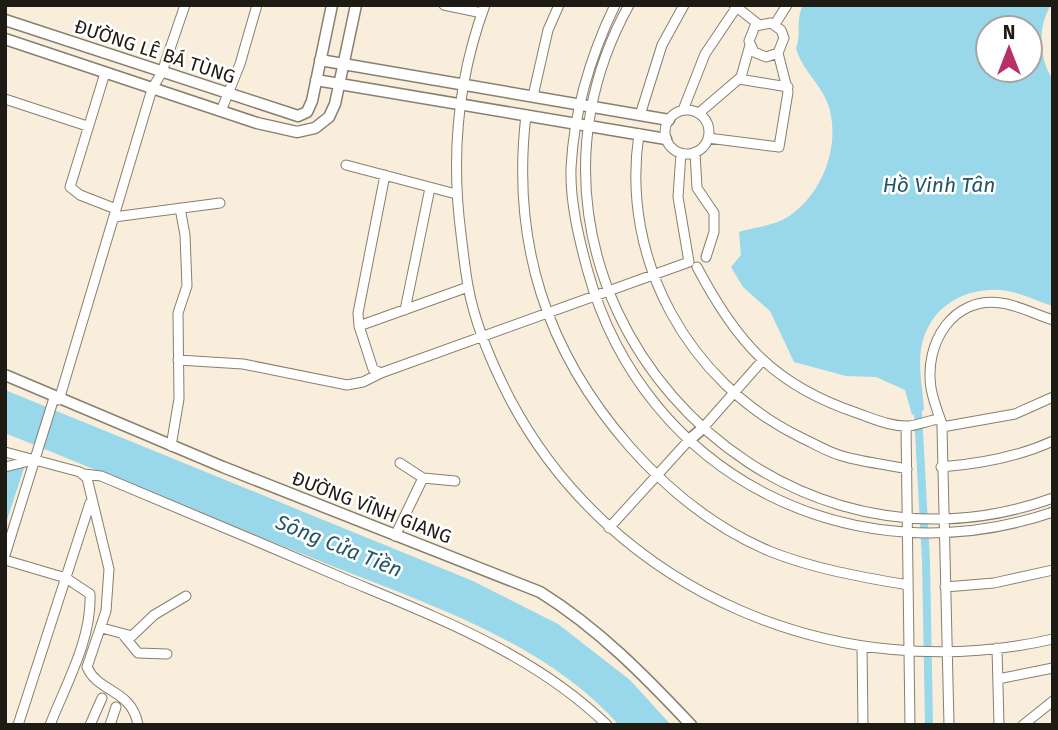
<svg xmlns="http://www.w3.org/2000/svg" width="1058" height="730" viewBox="0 0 1058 730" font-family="'Fira Sans',sans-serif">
	<rect width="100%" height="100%" fill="#f8eedb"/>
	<!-- water -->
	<path fill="#99d7ea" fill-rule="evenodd" d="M803 5H1051C1037 27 1039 59 1053 80V306C1036 301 1018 291 1000 290 961 288 928 309 921 349 918 368 923 391 924 410L912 415 905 390 876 377 846 376 794 362 770 311 743 287 731 267 741 255 739 232C754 227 773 226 786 218 822 196 842 145 828 104 820 83 802 70 796 48 802 33 795 22 803 5ZM988 28H1030V70H988Z
		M5 390 473 581 558 624 630 680 671 725H619C541 638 420 602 315 559 212 517 108 475 5 433Z
		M25 465 5 526V471Z"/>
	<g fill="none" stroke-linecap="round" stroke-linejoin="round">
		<!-- canal -->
		<path stroke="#99d7ea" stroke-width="8" d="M918 413 926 561 929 725"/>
		<defs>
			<path id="minor" d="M444 5 482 13
				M485 5C458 78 451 157 461 234 463 251 465 269 468 286 475 325 492 364 510 399 613 594 840 688 1053 639
				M615 5C590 57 574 110 571 168 570 203 579 239 588 272 645 477 854 580 1053 512
				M629 5C475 283 757 605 1053 498
				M734 5 758 24
				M775 24 787 5
				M105 73 70 187 80 195 116 209
				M739 79 788 87
				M533 96 548 30 559 5
				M5 99 87 126
				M683 110 705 54 738 5
				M665 132a22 22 0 1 1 44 0a22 22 0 1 1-44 0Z
				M221 111 240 64 257 5
				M699 113 741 77 750 45
				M526 115C511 243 546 351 630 447 669 491 715 528 769 551 814 569 861 577 908 585
				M640 115 662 45 684 5
				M639 134C620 259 688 382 800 437 813 443 826 451 839 455 860 462 885 464 907 469
				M708 138 779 147 788 92 778 53 784 38 781 30 771 23 755 26 749 41 754 52 766 57 778 53
				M695 152 697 188 714 213V232L706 257
				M346 165 456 194
				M385 175 358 313 359 326 373 369 381 373 689 262 678 197 681 153
				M114 217 220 203
				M697 267C737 343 774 385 857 413 874 419 891 427 909 426 919 425 929 420 940 419
				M405 310 430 188
				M359 326 468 287
				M178 360 243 364 347 385 363 382 381 373
				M59 400 152 89 162 72 185 5
				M942 424C938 413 933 400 931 388 924 343 953 296 1001 303 1018 305 1036 315 1053 320
				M906 426 910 725
				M702 429 762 361
				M171 446 179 399 178 313 187 286 185 235 180 208
				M5 452 80 472 87 478 109 569 106 611 87 667C98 693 132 689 138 725
				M400 463 423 478 455 481
				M5 467 33 460
				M941 467C979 464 1018 457 1053 441
				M84 474 101 476C182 510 264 544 345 579 438 618 534 654 607 725
				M609 528 689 440
				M395 536 423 478
				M5 555 54 398
				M5 560 66 578 90 594C92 639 66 684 50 725
				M945 587 994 583 1053 570
				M102 628 132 636 154 615 186 596
				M124 636 138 653 167 654
				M862 647 863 725
				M997 648 999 725
				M998 679 1053 668
				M18 725 90 503
				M90 725 102 698
				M110 725 116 707
				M949 725 942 427 1015 414 1053 397
				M1023 725 1053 701"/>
			<path id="tertiary" d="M5 20 298 116 307 112 312 101 332 5
				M5 39 257 123 297 132 315 128 329 117 335 104 356 5
				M320 60 669 120
				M316 80 666 139
				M5 375 223 467 540 592C598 628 645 676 691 725
				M689 440 702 429"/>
		</defs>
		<!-- minor casing -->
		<use href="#minor" stroke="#887f6e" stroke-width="11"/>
		<!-- tertiary casing -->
		<use href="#tertiary" stroke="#887f6e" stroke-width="13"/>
		<!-- minor -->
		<use href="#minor" stroke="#fff" stroke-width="9"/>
		<!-- tertiary -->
		<use href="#tertiary" stroke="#fff" stroke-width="10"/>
	</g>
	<g text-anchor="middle" stroke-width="5" stroke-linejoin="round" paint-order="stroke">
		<!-- street labels -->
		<g font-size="19" fill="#1e1b14" stroke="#fff">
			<text transform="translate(155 51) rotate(18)" y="7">ĐƯỜNG LÊ BÁ TÙNG</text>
			<text transform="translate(372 507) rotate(21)" y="7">ĐƯỜNG VĨNH GIANG</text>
		</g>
		<!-- water labels -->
		<g font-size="21" font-style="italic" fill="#225664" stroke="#fff">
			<text x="939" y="192">Hồ Vinh Tân</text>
			<text transform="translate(339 546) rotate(22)" y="7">Sông Cửa Tiền</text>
		</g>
	</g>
	<!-- border -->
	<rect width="1058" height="730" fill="none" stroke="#1e1b14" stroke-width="14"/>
	<!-- north arrow -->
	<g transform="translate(1009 49)"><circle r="33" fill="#ffffff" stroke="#a5a4a1" stroke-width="2"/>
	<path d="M0-5L12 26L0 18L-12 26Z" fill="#b92f6c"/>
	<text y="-10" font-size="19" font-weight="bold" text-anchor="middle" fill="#1e1b14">N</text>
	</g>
</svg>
